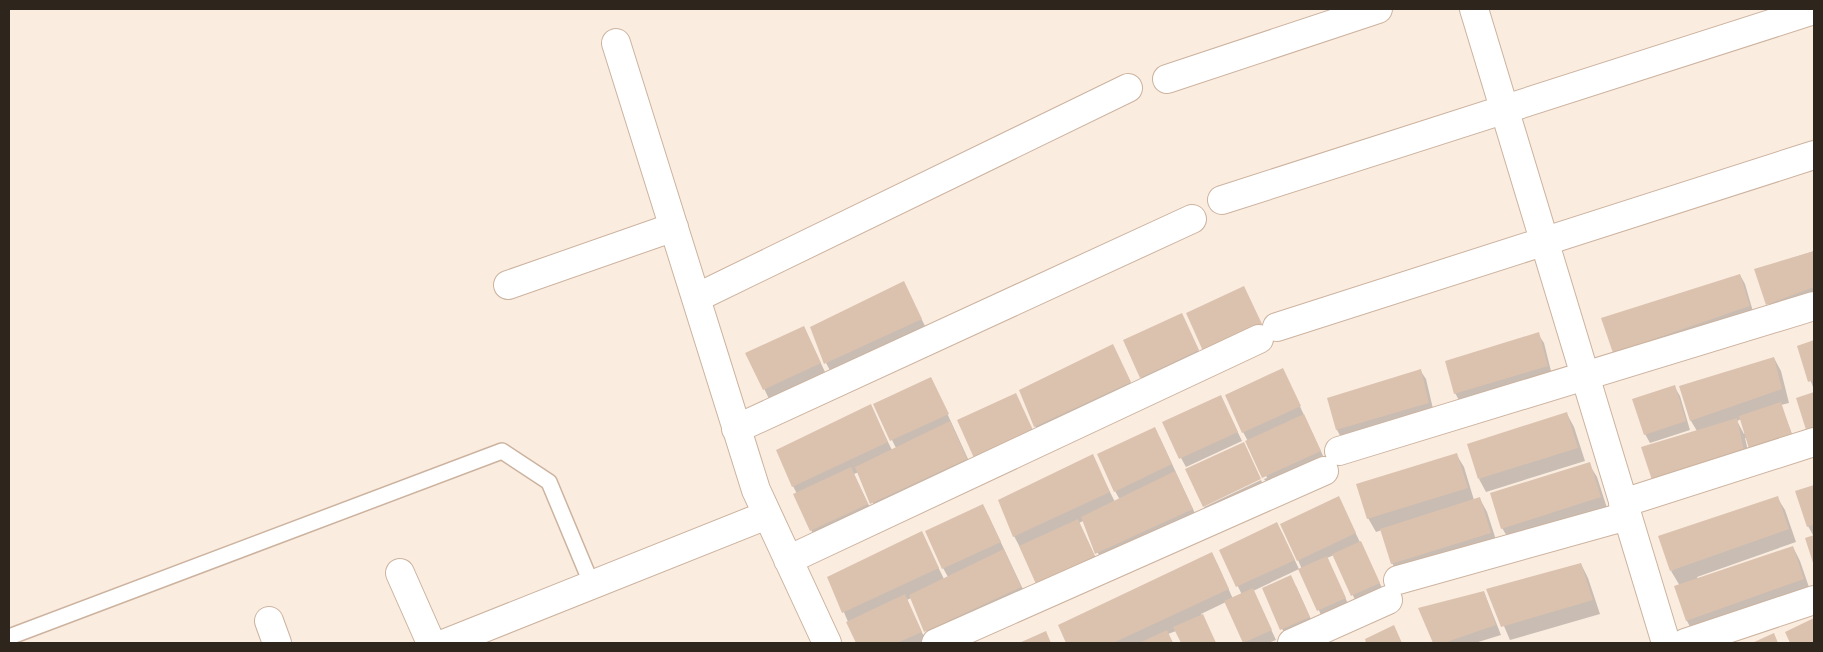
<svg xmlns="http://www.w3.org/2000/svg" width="1823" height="652" viewBox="0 0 1823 652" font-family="'Roboto Condensed',sans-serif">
	<rect width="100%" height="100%" fill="#fbece0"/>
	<!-- shadow -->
	<path fill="#0003" fill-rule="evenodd" d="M1814 251V298L1772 313 1756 270Z
		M1740 275 1745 284 1754 315 1614 353 1603 319Z
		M903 282 928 332 833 376 826 363Z
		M1186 324 1203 360 1146 386 1141 377Z
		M804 327 825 372 769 399 747 353Z
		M1538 334 1544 343 1552 375 1460 402 1455 393Z
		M1814 341V390L1798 346Z
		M1113 346 1137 396 1043 439 1035 426Z
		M1774 358 1781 371 1789 403 1781 405 1797 447 1745 438 1751 464 1697 431 1691 421 1681 387ZM1741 419 1745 433 1744 434 1737 421Z
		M1283 370 1325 460 1269 486 1264 479 1267 478 1266 475 1243 432Z
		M1420 370 1426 379 1434 413 1342 439 1337 430 1329 399Z
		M931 378 974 472 879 516 859 472 854 474 873 514 816 540 794 495 797 494 793 486 870 406 892 450 896 448 874 404Z
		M1674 386 1680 396 1690 430 1650 443 1645 434Z
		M1225 405 1242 441 1186 467 1181 458Z
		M1567 414 1574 427 1585 461 1486 492 1479 479Z
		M1160 438 1199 522 1104 566 1083 521 1079 523 1099 565 1043 592 1014 536 1092 456 1115 502 1120 500 1115 491Z
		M1456 454 1464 467 1474 500 1480 499 1487 512 1498 546 1400 577 1392 563 1382 530 1376 532 1368 518Z
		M1589 464 1597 477 1608 511 1510 541 1502 528Z
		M1261 480 1265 489 1209 515 1204 507Z
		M1814 486V563L1807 539 1814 537 1808 526 1797 492Z
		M1777 497 1785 510 1796 542 1697 577 1698 579 1793 547 1800 561 1811 593 1694 634 1687 621 1676 587 1680 586 1671 571Z
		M1343 507 1384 592 1357 604 1334 555 1327 558 1350 608 1323 620 1298 560Z
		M988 515 1028 600 932 643 911 598 907 600 926 641 922 643H857L829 577 921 532 944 579 948 577 943 568Z
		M1282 533 1299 569 1253 591 1276 640 1268 643H1244L1226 602 1201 614 1216 643H1182L1176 631 1168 634 1173 643H1067L1060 626 1217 563 1233 599 1242 595 1221 550Z
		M1581 564 1588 578 1600 614 1510 640 1488 589Z
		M1296 586 1314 626 1287 639 1263 589Z
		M1484 592 1501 635 1475 643H1434L1420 609Z"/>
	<!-- building -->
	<path fill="#dbc2ae" d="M1814 251V287L1766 305 1754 269Z
		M1740 274 1750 306 1613 353 1601 318Z
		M904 281 922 319 824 364 810 327Z
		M1244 286 1262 324 1203 351 1186 313Z
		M1182 313 1199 350 1140 378 1123 340Z
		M804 326 821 363 763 390 745 353Z
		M1539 332 1548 366 1454 394 1445 361Z
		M1814 340V380L1808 382 1797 346Z
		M1113 344 1131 382 1034 427 1019 390Z
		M1774 357 1782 389 1690 421 1679 386Z
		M1283 368 1301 406 1242 433 1225 395Z
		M1421 369 1429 403 1336 430 1327 398Z
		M931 377 949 414 890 441 873 404Z
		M1675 385 1686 421 1644 435 1632 399Z
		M1814 392V430L1807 433 1796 398Z
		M1016 393 1033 430 974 458 957 420Z
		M1221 395 1238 432 1179 459 1162 422Z
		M1781 402 1793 438 1750 452 1739 416Z
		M871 404 888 442 792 487 776 450Z
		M1567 412 1578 448 1478 479 1467 444Z
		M1304 414 1321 451 1262 478 1245 441Z
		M1737 418 1744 451 1653 483 1641 447Z
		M950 421 967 459 870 504 855 467Z
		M1155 427 1172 464 1114 492 1097 454Z
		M1244 442 1261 479 1203 507 1185 469Z
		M1457 453 1468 488 1367 519 1356 484Z
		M1093 454 1110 492 1013 537 998 500Z
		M1590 462 1601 497 1501 529 1490 493Z
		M851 467 868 504 810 531 793 494Z
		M1175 471 1193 509 1095 554 1081 517Z
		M1814 485V524L1807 527 1795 491Z
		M1339 496 1356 533 1297 561 1280 524Z
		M1778 496 1789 529 1670 571 1658 536Z
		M1480 497 1491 533 1391 564 1380 529Z
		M983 504 1001 542 942 569 925 531Z
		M1078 519 1095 556 1036 584 1019 546Z
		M1277 522 1295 560 1236 587 1219 550Z
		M922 531 939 568 842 613 827 577Z
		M1814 535V566L1805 538Z
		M1361 541 1380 583 1351 596 1332 554Z
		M1793 546 1804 579 1686 621 1674 586Z
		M1004 549 1021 587 924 632 909 595Z
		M1212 552 1229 589 1113 643H1066L1058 625Z
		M1327 556 1346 598 1317 611 1298 569Z
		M1581 563 1593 600 1501 627 1486 589Z
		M1291 575 1310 617 1280 630 1262 588Z
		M1253 588 1272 630 1243 643 1224 601Z
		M1484 591 1496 625 1444 643H1433L1418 608Z
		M905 594 922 632 897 643H856L846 622Z
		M1203 614 1216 643H1181L1173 627Z
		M1814 618V643H1790L1785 632Z
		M1394 625 1402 643H1366L1365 639Z
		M1167 630 1173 643H1139Z
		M1046 631 1051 643H1019Z
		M1774 633 1778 643H1752Z"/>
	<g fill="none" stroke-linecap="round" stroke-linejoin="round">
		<defs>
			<path id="lane" d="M9 637 502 451 549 482 592 585"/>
			<path id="street" d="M1474 9 1666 643
				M616 43 756 490 827 643
				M1167 79 1378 9
				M1222 200 1814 10
				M508 285 674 227
				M696 298 1128 88
				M1277 327 1814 155
				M736 429 1192 219
				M1339 451 1814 306
				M1623 503 1814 442
				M788 560 1259 339
				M400 573 431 643
				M1398 580 1627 516
				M269 621 277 643
				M446 643 767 515
				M936 643 1324 471
				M1292 643 1388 600
				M1685 643 1814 600"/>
		</defs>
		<!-- lane casing -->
		<use href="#lane" stroke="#ccb39f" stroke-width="18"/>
		<!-- street casing -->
		<use href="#street" stroke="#ccb39f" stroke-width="30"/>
		<!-- lane -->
		<use href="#lane" stroke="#fff" stroke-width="15"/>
		<!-- street -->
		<use href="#street" stroke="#fff" stroke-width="28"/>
	</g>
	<!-- border -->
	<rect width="1823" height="652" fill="none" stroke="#2e251d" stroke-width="20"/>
</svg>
